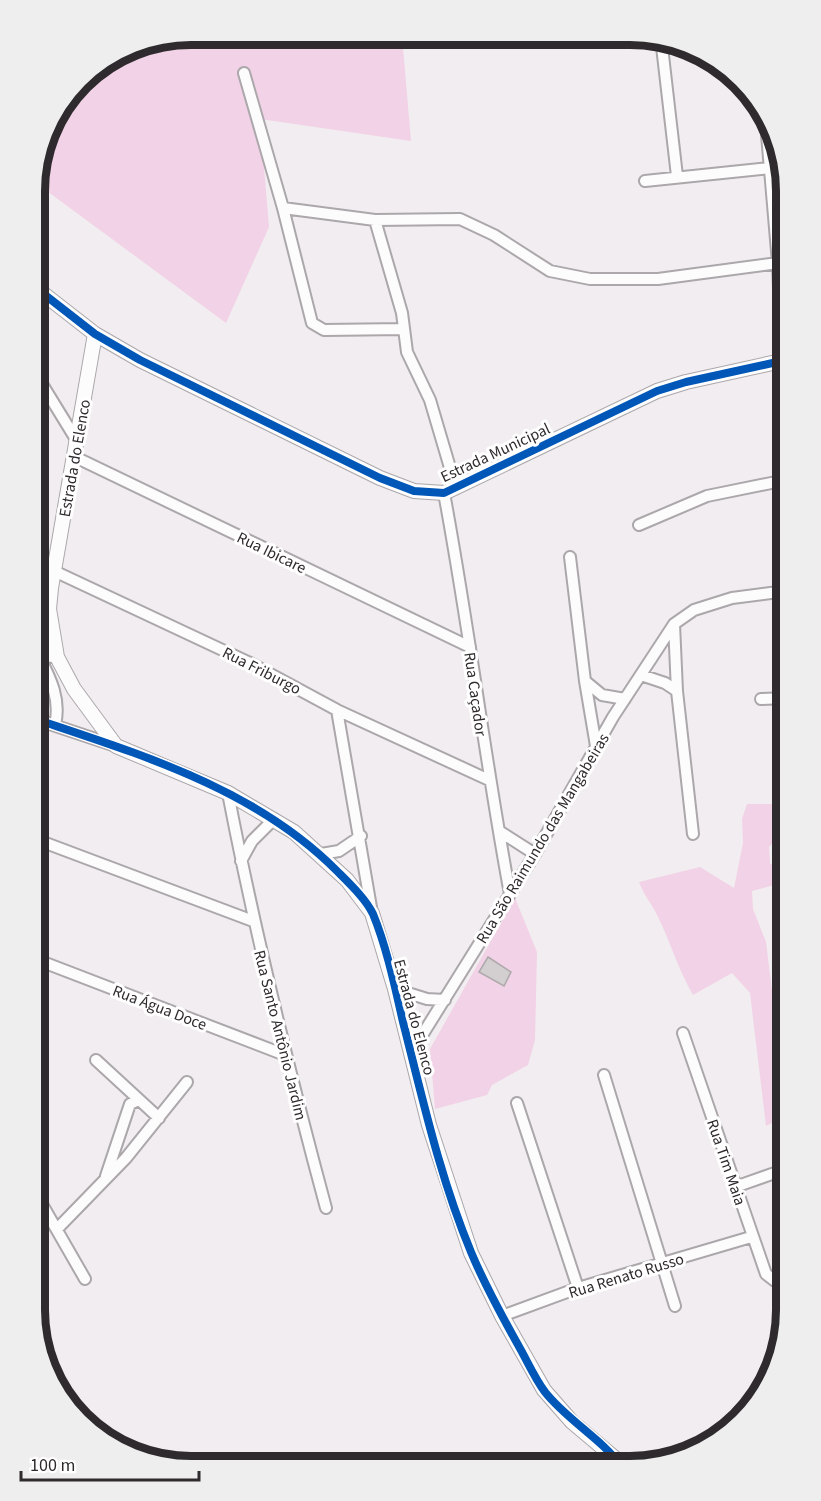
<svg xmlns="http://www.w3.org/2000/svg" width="821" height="1501" viewBox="0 0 821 1501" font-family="'Source Sans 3',sans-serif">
	<rect width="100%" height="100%" fill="#f2edf0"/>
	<!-- green -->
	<path fill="#f2d2e6" d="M191 35 402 36 411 141 260 119 269 227 226 323 36 183C36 129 82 65 132 46 150 40 172 38 191 35Z
		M747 804H773L786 809V828L769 847 770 864H786V882L752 891 753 909 766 942 786 1106V1115L766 1126 750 993 732 973 693 995C679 971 671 944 659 919 653 905 644 896 639 882L700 867 734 888 743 843 742 819Z
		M515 898 537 952 535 1040 528 1065 492 1085 487 1095 435 1109 430 1049Z"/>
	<!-- building -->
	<path fill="#d3cfd1" stroke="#ada9ab" stroke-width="1.5" d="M488 957 511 972 504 986 479 972Z"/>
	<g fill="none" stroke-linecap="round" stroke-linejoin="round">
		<defs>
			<path id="street" d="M661 38 677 176
				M244 73 283 208 312 323 324 330 404 329
				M766 123 778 263 782 361
				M645 181 770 168
				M283 208 375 220 460 219 494 235 550 271 590 279H658L778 263
				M375 220 402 313 407 352 430 400 456 488
				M36 379 42 384 77 441
				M75 457 470 647
				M444 493C469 626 485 761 510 894
				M639 525 707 496 786 480
				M570 557 585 681 596 746
				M35 580 54 571 248 662 337 710 489 780
				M674 624 677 691 693 834
				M35 646 39 656 57 657
				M39 656C51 679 61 700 55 725
				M641 675 665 683 677 691
				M585 681 602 695 625 699
				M761 699 786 698
				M337 710 372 913
				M35 719 116 746
				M228 793C255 933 289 1071 326 1208
				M499 831 535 854
				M35 839 253 921
				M321 854 339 851 361 836
				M241 861 252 841 274 819
				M35 959 285 1055
				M395 989 427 999 445 1000
				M683 1033 766 1274 775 1281H786
				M411 1053 535 854 613 717 674 624 694 610 732 598 786 591
				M96 1060 159 1118
				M604 1075 675 1306
				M517 1103 578 1288
				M106 1176 130 1104 139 1100
				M735 1187 786 1169
				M35 1192 85 1279
				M57 1229 126 1158 187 1082
				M502 1316 578 1288 751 1237"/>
			<path id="secondary" d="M36 288 95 334 140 360 380 478 414 491 444 493 657 391 686 382 786 360
				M95 334 51 588 49 609 57 657 74 689 116 746 228 793 294 832 347 880 372 913 395 989 429 1125 471 1253 502 1316 544 1390 572 1422 616 1459 621 1466"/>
		</defs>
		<!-- street casing -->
		<use href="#street" stroke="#aba7aa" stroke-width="14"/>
		<!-- secondary casing -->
		<use href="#secondary" stroke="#aba7aa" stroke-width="16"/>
		<!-- street -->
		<use href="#street" stroke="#fdfcfd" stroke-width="10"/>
		<!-- secondary -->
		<use href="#secondary" stroke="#fdfcfd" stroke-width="14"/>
		<defs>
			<path id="cycleway" d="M36 288 95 334 140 360 380 478 414 491 444 493 657 391 686 382 786 360
				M35 719C142 755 256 789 337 871 349 883 366 899 373 914 387 948 395 987 403 1022 423 1100 440 1178 471 1252 485 1286 504 1320 522 1352 529 1365 536 1380 545 1392 567 1420 602 1439 621 1466"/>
		</defs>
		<!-- cycleway casing -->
		<use href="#cycleway" stroke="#fff" stroke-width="11"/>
		<!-- cycleway -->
		<use href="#cycleway" stroke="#0057b8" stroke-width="8"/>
	</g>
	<g text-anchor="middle" stroke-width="6" stroke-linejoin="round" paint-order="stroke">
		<!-- street labels -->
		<g font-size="16" fill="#2e2a2d" stroke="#fff">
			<text transform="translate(495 452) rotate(-25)" y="6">Estrada Municipal</text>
			<text transform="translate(74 458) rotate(-80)" y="6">Estrada do Elenco</text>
			<text transform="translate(272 552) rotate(26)" y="6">Rua Ibicare</text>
			<text transform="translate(262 670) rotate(27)" y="6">Rua Friburgo</text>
			<text transform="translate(476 694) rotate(82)" y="6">Rua Caçador</text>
			<text transform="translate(542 838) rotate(-59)" y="6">Rua São Raimundo das Mangabeiras</text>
			<text transform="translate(160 1007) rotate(21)" y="6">Rua Água Doce</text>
			<text transform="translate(415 1017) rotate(75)" y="6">Estrada do Elenco</text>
			<text transform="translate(281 1035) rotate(76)" y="6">Rua Santo Antônio Jardim</text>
			<text transform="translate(727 1162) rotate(71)" y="6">Rua Tim Maia</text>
			<text transform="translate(626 1275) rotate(-17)" y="6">Rua Renato Russo</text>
		</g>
	</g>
	<!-- crop -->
	<path d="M0 0H821V1501H0ZM191 45H630A146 146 0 0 1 776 191V1310A146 146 0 0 1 630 1456H191A146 146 0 0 1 45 1310V191A146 146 0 0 1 191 45Z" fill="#eee" fill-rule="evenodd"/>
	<path fill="none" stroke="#2e2a2d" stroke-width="8" d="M191 45H630A146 146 0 0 1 776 191V1310A146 146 0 0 1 630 1456H191A146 146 0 0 1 45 1310V191A146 146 0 0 1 191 45Z"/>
	<!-- scale -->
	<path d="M21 1471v9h178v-9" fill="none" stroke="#2e2a2d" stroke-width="3"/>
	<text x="30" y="1471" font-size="18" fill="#2e2a2d" stroke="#ffffff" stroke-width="4.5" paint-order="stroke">100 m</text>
</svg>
